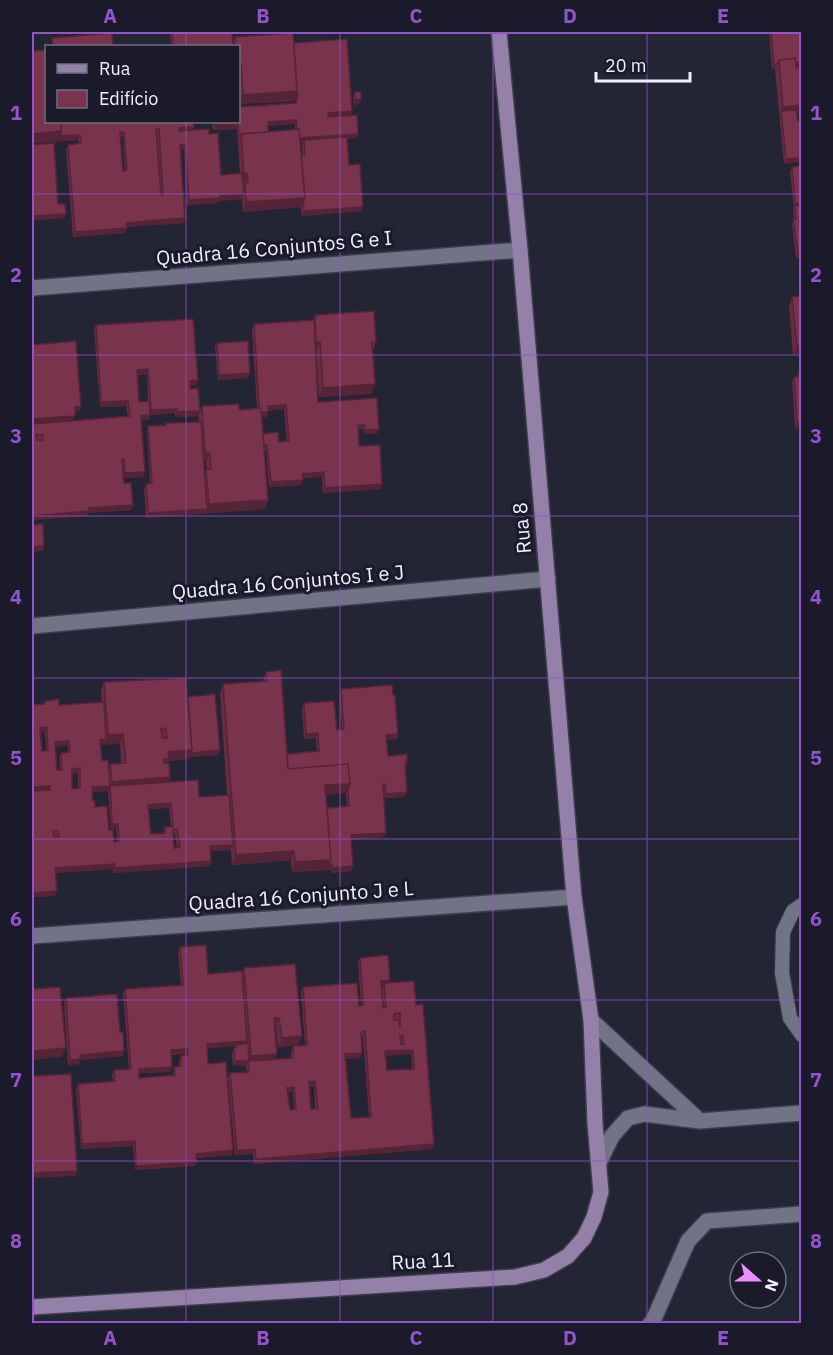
<svg xmlns="http://www.w3.org/2000/svg" width="833" height="1355" viewBox="0 0 833 1355" font-family="'IBM Plex Sans',sans-serif">
	<rect width="100%" height="100%" fill="#232434"/>
	<g fill="none" stroke-linecap="round" stroke-linejoin="round">
		<defs>
			<path id="service" d="M802 905 793 911 783 932 782 973 790 1018 802 1035"/>
			<path id="pedestrian" d="M650 1324 653 1321 688 1241 707 1221 802 1214"/>
			<path id="minor" d="M32 288 520 250
				M32 626 548 579
				M32 936 574 897"/>
			<path id="tertiary" d="M591 1020 700 1121
				M599 1163 612 1136 628 1118 644 1114 700 1121 802 1113"/>
			<path id="secondary" d="M32 1307 515 1277 544 1270 568 1256 584 1238 594 1217 601 1192 595 1123 591 1020 574 897 520 250 499 32"/>
		</defs>
		<!-- service casing -->
		<use href="#service" stroke="#3f3f4c" stroke-width="16"/>
		<!-- pedestrian casing -->
		<use href="#pedestrian" stroke="#3f3f4c" stroke-width="18"/>
		<!-- minor casing -->
		<use href="#minor" stroke="#3f3f4c" stroke-width="18"/>
		<!-- tertiary casing -->
		<use href="#tertiary" stroke="#3f3f4c" stroke-width="18"/>
		<!-- secondary casing -->
		<use href="#secondary" stroke="#3f3f4c" stroke-width="18"/>
		<!-- service -->
		<use href="#service" stroke="#727387" stroke-width="14"/>
		<!-- pedestrian -->
		<use href="#pedestrian" stroke="#727387" stroke-width="15"/>
		<!-- minor -->
		<use href="#minor" stroke="#727387" stroke-width="15"/>
		<!-- tertiary -->
		<use href="#tertiary" stroke="#727387" stroke-width="15"/>
		<!-- secondary -->
		<use href="#secondary" stroke="#9580a9" stroke-width="15"/>
	</g>
	<!-- wall -->
	<path fill="#682c42" fill-rule="evenodd" d="M171 32H232L233 42 235 37 294 43 352 111 351 115 358 134 357 138 347 139 349 165 362 211 302 216 301 207 243 212 242 199 219 201 218 203 187 205 184 150H181L185 218 184 223 127 227 125 233 73 237 66 149 68 145 78 144V140L32 143V51L46 122 194 127 193 130 209 134 221 175 240 173 237 129 213 130 212 122H238L295 103 296 98H295L294 101 240 104 238 90V46H171L170 34ZM295 124V130L268 132V126ZM120 137H123L125 171H123ZM300 143H303L302 145 303 155H301Z
		M769 32H801L797 115 798 121H801L784 164 775 69H772Z
		M355 92 361 99 359 104 354 105 353 97Z
		M792 167 801 257 796 258 792 224 794 219 793 210 794 208 790 172Z
		M792 297 801 354 793 355 789 306Z
		M315 315 376 342 373 350 375 384 371 394 319 397 316 351H315L318 402 377 398V434H364L363 429H358L359 446 382 484 380 489 323 493 322 477 302 478 301 485 269 487 266 450H264L265 509 146 518 144 489 146 484H150L147 431 148 426 165 425 166 423 199 422 198 416 175 417V413L150 415 148 420H141L145 472 143 477 124 478V483L131 510 88 513 87 516 32 520V424L128 416 126 406 100 407 94 329 96 325 196 385H190V389L200 411 202 406 239 410 257 409 252 329 254 324 314 320ZM147 374 148 401 139 402 138 375ZM284 409 287 442H279L263 434 261 417H267L268 411ZM204 462H206L207 470H206L204 474Z
		M217 343 248 378 218 380 215 347Z
		M794 377H797L801 427 795 428 792 381Z
		M266 672 287 754 317 751 316 738 304 739 302 708 304 703 337 730 342 729 339 694 341 689 393 695 398 734 397 739 387 740 388 756 407 763 406 768 405 797 384 798V837L351 840 353 866 351 871 331 873V870H327L292 872 291 860 232 865 231 850 211 851V861L210 866 114 873 113 869 56 873 55 896 32 897V705L44 704 45 701 59 705 102 702 101 691 104 682 188 697 220 750 218 755 189 757V759L168 761 167 763 170 777 169 782 199 797 227 795 220 693 223 684 263 681ZM45 732 46 751H42L41 733ZM120 743 121 763 110 764 109 769 102 761 100 745ZM56 746H68V752L61 753 59 757 60 770H57ZM72 773H78V788L72 789ZM108 791 111 829 116 828 117 841 114 842 109 830 95 807 93 801 92 792ZM346 793 347 807 327 808 326 795ZM169 808 171 827H165L163 833 151 834 149 809ZM173 834H175L177 847 174 848Z
		M180 947 208 974 242 972 244 968 302 1036 298 1045 278 1047 276 1027H275V1059L291 1058V1051L293 1046 305 1045 301 992 303 987 359 1006 361 1005 358 962 360 958 416 1005 434 1144 432 1149 254 1164 253 1154 235 1155 228 1078 230 1073 247 1072 246 1066H233L232 1053 235 1046 208 1048V1064L233 1150 232 1155 197 1158 195 1166 135 1170 133 1146 81 1149 76 1089 78 1084 113 1081 112 1075 114 1070 129 1069 123 994 125 989 181 985 178 952ZM381 985H383L382 988 383 1008ZM363 1036 369 1117 351 1118 346 1059 360 1058 361 1037ZM186 1054V1055L181 1056 179 1061V1066L174 1067 173 1071V1076L139 1078V1073L170 1072 172 1067 171 1055ZM411 1054 412 1069 387 1070 385 1056ZM310 1086H314L315 1109H311ZM288 1092H293L294 1110H290Z
		M66 998 123 1056 80 1060 79 1064 68 1065 64 1003Z"/>
	<!-- shaded-wall -->
	<path fill="#552436" d="M801 62V67L780 69 779 64Z
		M777 64 775 69H772L774 65Z
		M297 91 298 94 296 98H295L294 101 240 104 243 95Z
		M361 99 359 104 354 105 355 100Z
		M801 105V114L782 116 781 111 783 107Z
		M352 111 351 115 326 117 328 113Z
		M296 120 295 124 266 126 268 122Z
		M238 124 237 129 213 130 215 125Z
		M194 127 192 132 178 133 179 128Z
		M61 131 80 135 78 140 32 143V134Z
		M120 132H124L123 137H118Z
		M358 134 357 138 304 143V140L303 143H297L298 138Z
		M180 145H185L184 150H178Z
		M801 158V162L784 164 786 159Z
		M244 174H247L244 183H241Z
		M244 194 242 199 219 201 218 203 187 205 189 200Z
		M305 198 301 207 243 212 246 202Z
		M363 207 362 211 302 216 304 211Z
		M66 214 64 218 32 221V216Z
		M185 218 184 223 124 227 126 223Z
		M127 228 125 233 73 237 75 232Z
		M798 253H801V257L796 258Z
		M316 342H320L316 351 313 352Z
		M801 345V354L793 355 797 346Z
		M148 369 147 374 136 375 137 370Z
		M250 373 248 378 218 380 219 375Z
		M198 380 196 385 188 386 190 381Z
		M375 384 371 394 319 397 323 388Z
		M128 401 126 406 100 407 101 402Z
		M286 405 284 409 266 411 268 406Z
		M81 406 79 411 73 412 75 407Z
		M177 409 175 413 150 415 148 420H139L141 416 149 415 151 410Z
		M200 411 198 416 175 417 177 412Z
		M259 412H268L267 417H257Z
		M75 416 73 420 32 423V419Z
		M801 422V427L795 428 797 423Z
		M358 425H365L363 429 356 430Z
		M379 429 377 434H364L365 430Z
		M205 453H210L206 462H202Z
		M145 472 143 477 123 478 125 473Z
		M324 472 322 477 300 478 302 474Z
		M303 480 301 485 269 487 271 482Z
		M382 484 380 489 323 493 325 488Z
		M268 500 265 509 146 518 148 513 207 509 209 504Z
		M133 505 131 510 88 513 87 516 32 520V516L89 508Z
		M44 546 43 551 32 552 33 547Z
		M47 727 45 732 39 733 40 728Z
		M318 733 316 738 304 739 306 734Z
		M123 734 120 743 105 745 108 735Z
		M398 734 397 739 384 740 386 735Z
		M106 739 105 744 98 745 100 740Z
		M69 741 68 746 54 747 55 742Z
		M192 750H220L218 755 189 757V759L168 761 165 769 164 759 168 752Z
		M80 768 78 773 70 774 72 769Z
		M170 777 167 787 110 786 112 782Z
		M350 784 346 793 322 795 325 785Z
		M50 786 49 790 32 792V787Z
		M110 786 108 791 90 792 92 787Z
		M407 792 405 797 384 798 386 794Z
		M171 803 169 808 146 809 148 805Z
		M112 824H118L116 828 111 829Z
		M386 833 384 837 349 840 351 835Z
		M233 845 231 850 209 851 210 846Z
		M294 851 291 860 232 865 236 855Z
		M331 860 327 870 292 872 295 862Z
		M211 861 210 866 114 873 115 868Z
		M115 864 113 869 54 873 55 868Z
		M329 865H332L331 870H327Z
		M353 866 351 871 331 873 332 868Z
		M57 891 55 896 32 897V893Z
		M390 980 388 985 384 983 383 985 379 986 381 981Z
		M274 1018H279L276 1027 271 1028Z
		M302 1036 298 1045 278 1047 282 1038Z
		M247 1041 246 1045 206 1049 207 1044Z
		M66 1048 62 1057 32 1060V1051Z
		M188 1049 186 1054 169 1055 171 1050Z
		M413 1050 411 1054 383 1056 385 1051Z
		M124 1051 123 1056 80 1060 79 1064 68 1065 70 1060 80 1055Z
		M362 1053 360 1058 344 1059 345 1054Z
		M277 1054 273 1064 248 1063 251 1056Z
		M235 1061H248L246 1066H233Z
		M172 1067 170 1072 137 1073 139 1069Z
		M315 1081 314 1086 308 1087 309 1082Z
		M294 1087 293 1092H286L287 1088Z
		M135 1141 133 1146 81 1149 82 1144Z
		M434 1144 432 1149 254 1164 256 1159Z
		M255 1149 253 1154 235 1155 237 1151Z
		M233 1150 232 1155 194 1158 196 1154Z
		M197 1162 195 1166 135 1170 136 1166Z
		M77 1171 76 1176 32 1178V1173Z"/>
	<!-- building -->
	<path fill="#79334d" stroke="#552436" stroke-width="1.5" fill-rule="evenodd" d="M172 32H232L233 46H173Z
		M771 32H801V62L796 63 795 58 779 60 777 64 774 65Z
		M112 33 113 46H53L52 38Z
		M293 33 297 91 243 95 241 64H238V46H235V37Z
		M347 39 352 111 328 113V117L357 115 358 134 300 138 299 129H297L296 120 268 122V132L241 134 239 137 238 124 215 125 214 122H238V107L296 103 298 94H296L297 91 294 43Z
		M46 50V122H61V131L32 134V51Z
		M795 58 796 68 801 67V105L783 107 779 60Z
		M355 92H361V99L355 100Z
		M796 110 798 121H801V158L786 159 781 111Z
		M61 122H193L194 127 179 128V131L209 129V134L218 133 221 175 242 173 244 194 220 196V198L189 200 185 145H180L185 218 126 223 127 228 75 232 68 145 81 143 80 135 60 136 61 131ZM156 129H159L163 195H161ZM120 132H124L127 170 123 171Z
		M299 129 305 198 246 202 245 183H248L247 174H244L241 134Z
		M347 137 349 165 360 164 363 207 304 211 303 202 305 198 301 155H305L304 140Z
		M54 143 58 204H65L66 214 32 216V145Z
		M801 166V203L795 204 792 167Z
		M801 205V253H798L793 219H796L795 206Z
		M801 296V345L797 346 792 297Z
		M374 311 376 342H372L375 384 323 388 320 342H316L315 315Z
		M193 319 198 380 190 381V389L198 388 200 411 177 412V409L151 410 148 369 137 370 139 402 149 401 150 415 141 416 145 472 125 473 124 459 122 460 124 483H131L133 505 89 508V511L32 516V424L130 416 128 401 101 402 96 325ZM36 435H43V440H37Z
		M314 320 318 402 377 398 379 429 365 430V425H358L359 446 380 445 382 484 325 488 324 472 302 474 303 480 271 482 267 445H264L263 434 278 432 279 442 289 441 286 405 268 406V412H261V408H259L254 324Z
		M76 341 81 406 75 407V416L32 419V345Z
		M248 341 250 373 219 375 217 343Z
		M798 374H801V422L797 423 794 377H798Z
		M239 404V410L261 408 268 500 209 504 206 470 211 469 210 453H205L202 406Z
		M201 422 207 509 148 513 146 484 152 483 148 426 166 425V423Z
		M43 524 44 546 33 547 32 525Z
		M281 670 288 769 348 764 350 784 325 785 331 860 295 862 294 851 236 855 223 684 267 681 266 672Z
		M186 678 192 750 168 752 169 759H164V763H169L170 777 112 782 110 764 126 763 123 734 108 735 104 682ZM166 728 167 738H162L161 729Z
		M392 685 393 695H395L398 734 386 735 388 756 407 754V763H405L407 792 386 794 385 784H383L386 833 351 835 353 866 332 868V865H329L331 860 327 808 349 806 348 789 350 784 348 764 288 769 287 754 319 751 318 733 306 734 304 703 334 701 337 730 344 729 341 689Z
		M215 694 220 750 191 753 192 750 188 697Z
		M59 699V705L104 702 106 739 100 740 102 761 108 760 110 786 198 780 199 797 229 795 233 845 210 846 211 861 115 868V864L55 868 57 891 32 893V791L50 790V786L32 787V705L45 704V701ZM47 727 48 750 42 751 40 728ZM69 741 70 752 61 753 62 770H57L55 742ZM80 768V788L72 789V769ZM110 786 112 824H118L119 841 114 842 113 830H109L107 806 95 807V801H93L92 787ZM171 803 173 827H165V833L151 834 148 805ZM177 829 180 847 174 848 173 830ZM53 831H58L59 837H54Z
		M206 945 208 974 242 971 247 1041 207 1044 208 1064 226 1062 233 1150 196 1154 197 1162 136 1166 135 1141 82 1144 78 1084 115 1081 114 1070 131 1069 125 989 183 985 180 947ZM188 1049V1055L181 1056V1066L174 1067 175 1075 139 1078V1069L172 1067 171 1050Z
		M388 955 390 980 381 981 383 1008 386 1007 384 983 414 981 416 1005 423 1004 434 1144 256 1159 255 1149 237 1151 230 1073 249 1072 248 1061H235L234 1048H236V1045L248 1043 249 1061 293 1058V1046L307 1045 303 987 357 983 359 1006 363 1005 360 958ZM400 1013V1027L399 1020H394V1014ZM365 1031 371 1117 351 1118 345 1054 362 1053 361 1032ZM400 1036H403L404 1044H401ZM413 1050 414 1069 387 1070 385 1051ZM315 1081 318 1109H311L309 1082ZM294 1087 296 1109 290 1110 287 1088Z
		M295 964 302 1036 282 1038 279 1018H274L277 1054 251 1056 244 968Z
		M60 987 66 1048 32 1051V989Z
		M117 994 120 1032H123L124 1051 80 1055V1059L70 1060 66 998Z
		M71 1074 77 1171 32 1173V1076Z"/>
	<!-- grid -->
	<path fill="none" stroke="#9253cb" stroke-width="1.5" stroke-opacity="0.55" d="M186 32V46M340 32V1324M493 32V1324M647 32V1324M186 122V1324M32 194H802M32 355H802M32 516H802M32 678H802M32 839H802M32 1000H802M32 1161H802"/>
	<g text-anchor="middle" stroke-width="6" stroke-linejoin="round" paint-order="stroke">
		<!-- street labels -->
		<g font-size="20" fill="#eff0fc" stroke="#1a1a2a">
			<text transform="translate(274 248) rotate(-5)" y="7">Quadra 16 Conjuntos G e I</text>
			<text transform="translate(522 528) rotate(-95)" y="7">Rua 8</text>
			<text transform="translate(288 582) rotate(-5)" y="7">Quadra 16 Conjuntos I e J</text>
			<text transform="translate(301 896) rotate(-4)" y="7">Quadra 16 Conjunto J e L</text>
			<text transform="translate(423 1261) rotate(-3)" y="7">Rua 11</text>
		</g>
	</g>
	<!-- border -->
	<rect width="833" height="1355" fill="none" stroke="#1a1a2a" stroke-width="66"/>
	<!-- legend -->
	<rect x="45" y="45" width="195" height="78" fill="#1a1a2a" stroke="#6f707e" stroke-width="1.5"/>
	<rect x="57" y="64" width="30" height="9" fill="#9580a9" stroke="#6f707e" stroke-width="1.5"/>
	<text x="99" y="75" font-size="18" fill="#eff0fc">Rua</text>
	<rect x="57" y="90" width="30" height="18" fill="#79334d" stroke="#6f707e" stroke-width="1.5"/>
	<text x="99" y="105" font-size="18" fill="#eff0fc">Edifício</text>
	<!-- north arrow -->
	<g transform="translate(758 1280) rotate(111)"><circle r="28" fill="#1a1a2a" stroke="#6f707e" stroke-width="1.5"/>
	<path d="M0-4.5L10 22L0 15L-10 22Z" fill="#e88eff"/>
	<text y="-9" font-size="16" font-weight="bold" text-anchor="middle" fill="#eff0fc">N</text>
	</g>
	<!-- scale -->
	<path d="M596 72v9h94v-9" fill="none" stroke="#eff0fc" stroke-width="3"/>
	<text x="605" y="72" font-size="18" fill="#eff0fc" stroke="#1a1a2a" stroke-width="4.5" paint-order="stroke">20 m</text>
	<rect x="33" y="33" width="767" height="1289" fill="none" stroke="#9253cb" stroke-width="2"/>
	<g font-size="20" text-anchor="middle" font-weight="bold" fill="#9253cb">
		<text x="110" y="23">A</text>
		<text x="263" y="23">B</text>
		<text x="416" y="23">C</text>
		<text x="570" y="23">D</text>
		<text x="723" y="23">E</text>
		<text x="16" y="120">1</text>
		<text x="816" y="120">1</text>
		<text x="16" y="282">2</text>
		<text x="816" y="282">2</text>
		<text x="16" y="443">3</text>
		<text x="816" y="443">3</text>
		<text x="16" y="604">4</text>
		<text x="816" y="604">4</text>
		<text x="16" y="765">5</text>
		<text x="816" y="765">5</text>
		<text x="16" y="926">6</text>
		<text x="816" y="926">6</text>
		<text x="16" y="1087">7</text>
		<text x="816" y="1087">7</text>
		<text x="16" y="1248">8</text>
		<text x="816" y="1248">8</text>
		<text x="110" y="1345">A</text>
		<text x="263" y="1345">B</text>
		<text x="416" y="1345">C</text>
		<text x="570" y="1345">D</text>
		<text x="723" y="1345">E</text>
	</g>
</svg>
